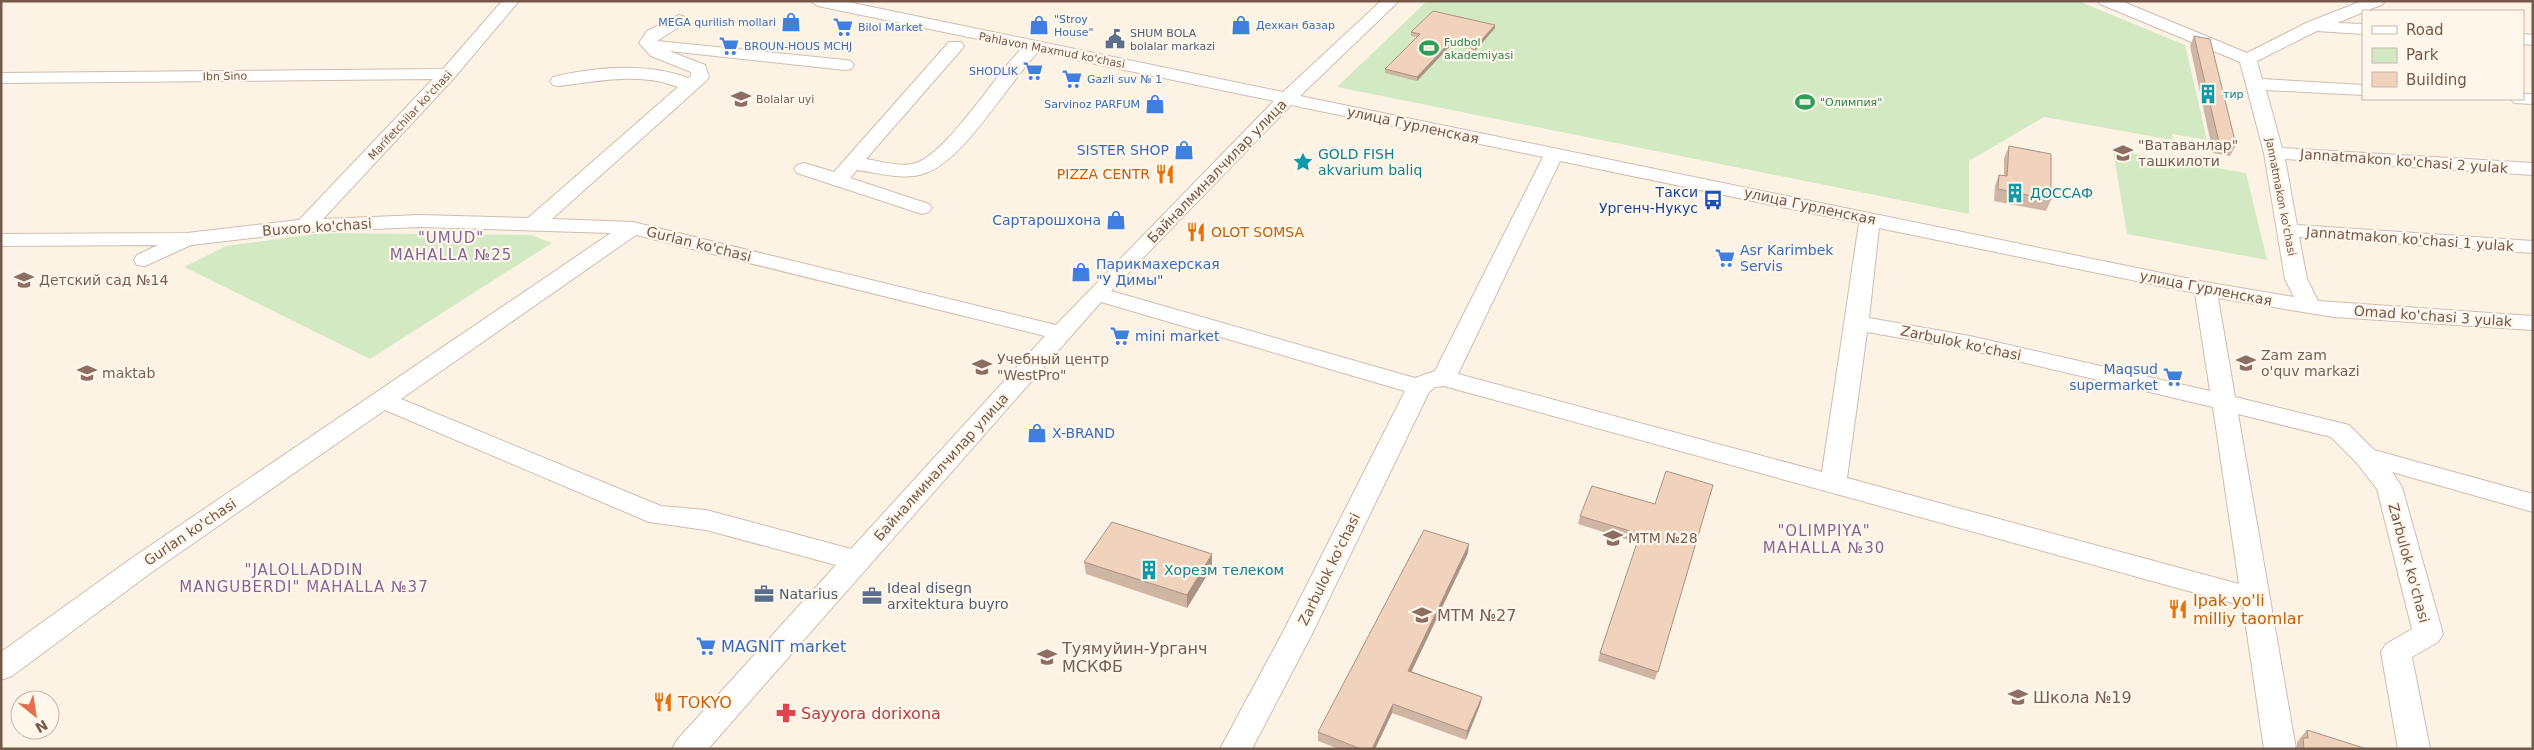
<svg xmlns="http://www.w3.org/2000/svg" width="2534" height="750" viewBox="0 0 2534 750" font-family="'DejaVu Sans',sans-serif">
	<rect width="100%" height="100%" fill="#fcf3e5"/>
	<!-- green -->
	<path fill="#d3e9c3" d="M1427 1H2078L2185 45 2207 140 2172 134 2173 140 2044 117 1969 161V214L1337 87Z
		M2113 150 2246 173 2267 260 2127 234Z
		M322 233 531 235 552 243 370 359 184 267 226 246Z"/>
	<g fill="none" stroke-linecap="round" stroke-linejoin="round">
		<defs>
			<path id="minor" d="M502 1H519L454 78 323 219 420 215 528 218 678 87C641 72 598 81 559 86L553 85 550 81 553 77C594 67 647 62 688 78L691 76V72L651 56 639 43 647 31 679 15 685 17 687 20 685 23 657 41 845 60 851 61 854 65 851 69 845 70 669 51 705 65 709 77 706 81 552 219 633 222 1056 325 1274 101 1038 52C1008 83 965 159 926 173 905 181 879 173 857 170L850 178 929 204 932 208 929 212 922 214 797 173 794 169 797 165 804 163 834 172 949 42H961L964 46 961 50 866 159C880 161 902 168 916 163 948 152 995 75 1022 48L818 6 810 1H843L1283 92 1381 1H1399L1300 96 2205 282 2294 297 2285 279 2264 153 2240 62 2100 4 2098 1H2121L2247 53 2308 22 2362 1H2385L2383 4 2337 23 2363 24V34L2317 31 2257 61 2262 79 2363 85V95L2266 90 2282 148 2533 163V175L2285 159 2297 225 2533 241V253L2299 237 2307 279 2318 301 2533 316V330L2334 317 2218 298 2235 397 2349 425 2374 450 2533 494V512L2392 472 2402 487 2443 634 2438 642 2412 657 2430 749H2398L2381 652 2386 644 2412 629 2377 489 2356 462 2331 437 2238 414 2296 749H2264L2243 606 1444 386 1435 387 1429 392 1311 636 1252 749H1220L1283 632 1405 391 1101 302 708 749H672L677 740 836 565 706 530 649 522 385 410 152 572 12 676 1 680V652L132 558 611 233 420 227 305 232 191 245 145 266 137 265 134 260 137 255 158 245 1 246V234L187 233 299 220 433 79 1 83V73L443 69ZM1291 105 1543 157 1435 371 1415 378 1111 291ZM1560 161 1859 223 1822 472 1458 374ZM1879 228 2195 293 2210 391 1970 336 1869 318ZM636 235 1045 336 851 549 706 510 661 506 401 399ZM1867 332 1970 350 2213 407 2239 584 1847 478Z
				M2523 34 2533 35V45L2523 44Z
				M2523 94H2533V104L2514 103 2511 99H2523Z"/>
		</defs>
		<!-- minor casing -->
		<use href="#minor" stroke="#cfbdae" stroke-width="2"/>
		<!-- minor -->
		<use href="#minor" fill="#fff" fill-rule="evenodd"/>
	</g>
	<!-- wall -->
	<path fill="#cfb5a3" d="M1495 25V28L1475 51 1451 45 1417 81 1385 73V69L1417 37 1411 36V32Z
		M2194 36 2236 145 2230 156 2213 153 2190 46Z
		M2009 146 2051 200 2046 211 1994 201 1995 186 1999 175 2004 176V158Z
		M1713 485 1655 680 1598 661 1600 653 1638 543 1578 524 1580 516 1655 504Z
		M1468 553 1411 671 1482 697 1480 705 1466 740 1392 713 1375 749H1339L1318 741V732Z
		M1084 562 1212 567 1187 608 1086 574Z
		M2307 730 2367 749H2294L2297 745V742Z"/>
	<!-- shaded-wall -->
	<path fill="#a99384" d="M1495 25V28L1475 51V47Z
		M1451 41V45L1417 81V77Z
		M1469 544 1468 553 1408 679V671Z
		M1212 554V567L1187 608V595Z
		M1482 697 1480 705 1466 740 1467 731Z
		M1393 704 1392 713 1375 749H1372Z"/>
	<!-- building -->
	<path fill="#f1d2bd" stroke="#a99384" d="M1433 11 1495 25 1475 47 1451 41 1417 77 1385 69 1420 34 1411 32Z
		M2194 36 2210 39 2236 145 2219 142Z
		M2009 146 2051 154V200L1998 189 1999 175 2007 176Z
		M1666 471 1713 485 1658 672 1600 653 1640 534 1580 516 1592 486 1655 504Z
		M1112 522 1212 554 1187 595 1084 562Z
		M1424 530 1469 544 1408 671 1482 697 1467 731 1393 704 1372 749H1361L1318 732Z
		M2307 730 2367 749H2304L2303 738H2308Z"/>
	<!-- icons -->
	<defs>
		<symbol id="shop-bare" viewBox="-9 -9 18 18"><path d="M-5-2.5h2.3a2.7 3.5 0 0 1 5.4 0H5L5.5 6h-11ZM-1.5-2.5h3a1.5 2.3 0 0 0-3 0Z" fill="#3f7fe0" stroke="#fff7eb" stroke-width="2.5" paint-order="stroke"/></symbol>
		<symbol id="supermarket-bare" viewBox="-9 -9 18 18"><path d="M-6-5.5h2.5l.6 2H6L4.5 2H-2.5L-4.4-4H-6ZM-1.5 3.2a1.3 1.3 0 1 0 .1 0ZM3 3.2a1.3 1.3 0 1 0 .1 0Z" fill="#3f7fe0" stroke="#fff7eb" stroke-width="2.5" paint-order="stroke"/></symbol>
		<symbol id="civic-bare" viewBox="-9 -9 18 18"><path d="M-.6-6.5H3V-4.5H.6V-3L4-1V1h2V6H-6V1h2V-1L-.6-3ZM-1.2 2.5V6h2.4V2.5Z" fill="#5c6f8a" stroke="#fff7eb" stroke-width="2.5" paint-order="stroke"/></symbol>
		<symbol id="stadium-bare" viewBox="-9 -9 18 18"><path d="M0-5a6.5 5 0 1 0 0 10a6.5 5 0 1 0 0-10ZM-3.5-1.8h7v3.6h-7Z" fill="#2e9e5b" stroke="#fff7eb" stroke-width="2.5" paint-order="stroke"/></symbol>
		<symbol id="building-bare" viewBox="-9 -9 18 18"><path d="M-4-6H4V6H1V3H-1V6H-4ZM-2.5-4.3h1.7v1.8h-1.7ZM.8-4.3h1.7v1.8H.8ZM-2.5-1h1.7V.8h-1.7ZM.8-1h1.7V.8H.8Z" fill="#0f9aa8" stroke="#fff7eb" stroke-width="2.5" paint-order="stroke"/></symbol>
		<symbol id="school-bare" viewBox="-9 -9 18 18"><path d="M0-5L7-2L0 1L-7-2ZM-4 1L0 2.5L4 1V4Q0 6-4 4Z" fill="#8d6e63" stroke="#fff7eb" stroke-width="2.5" paint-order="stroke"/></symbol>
		<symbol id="sight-bare" viewBox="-9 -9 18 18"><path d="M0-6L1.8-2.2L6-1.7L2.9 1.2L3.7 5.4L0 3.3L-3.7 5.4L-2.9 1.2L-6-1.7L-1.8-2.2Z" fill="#0f9aa8" stroke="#fff7eb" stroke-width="2.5" paint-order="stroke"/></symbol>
		<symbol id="restaurant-bare" viewBox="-9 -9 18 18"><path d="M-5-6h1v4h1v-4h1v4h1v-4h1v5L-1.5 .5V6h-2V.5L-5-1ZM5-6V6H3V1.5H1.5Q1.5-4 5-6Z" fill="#e8710a" stroke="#fff7eb" stroke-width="2.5" paint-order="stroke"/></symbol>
		<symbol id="bus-bare" viewBox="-9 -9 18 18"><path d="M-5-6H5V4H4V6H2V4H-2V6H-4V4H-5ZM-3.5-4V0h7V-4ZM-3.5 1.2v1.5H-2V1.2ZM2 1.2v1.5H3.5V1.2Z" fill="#1a4fb4" stroke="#fff7eb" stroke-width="2.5" paint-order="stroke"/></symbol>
		<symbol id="university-bare" viewBox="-9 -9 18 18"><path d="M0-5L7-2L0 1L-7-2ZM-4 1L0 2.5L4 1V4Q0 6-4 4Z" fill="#8d6e63" stroke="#fff7eb" stroke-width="2.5" paint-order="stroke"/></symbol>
		<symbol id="office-bare" viewBox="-9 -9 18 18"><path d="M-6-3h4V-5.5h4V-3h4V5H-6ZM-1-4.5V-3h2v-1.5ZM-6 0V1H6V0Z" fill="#5c6f8a" stroke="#fff7eb" stroke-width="2.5" paint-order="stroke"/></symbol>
		<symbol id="pharmacy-bare" viewBox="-9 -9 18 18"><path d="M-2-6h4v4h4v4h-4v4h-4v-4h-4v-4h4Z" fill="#e0444e" stroke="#fff7eb" stroke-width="2.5" paint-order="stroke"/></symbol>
	</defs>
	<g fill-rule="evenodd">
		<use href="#shop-bare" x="777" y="8" width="28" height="28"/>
		<use href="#shop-bare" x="1025" y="11" width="28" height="28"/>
		<use href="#shop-bare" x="1227" y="11" width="28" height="28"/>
		<use href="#supermarket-bare" x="829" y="13" width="28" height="28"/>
		<use href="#civic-bare" x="1101" y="25" width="28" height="28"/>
		<use href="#supermarket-bare" x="715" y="32" width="28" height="28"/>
		<use href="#stadium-bare" x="1415" y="34" width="28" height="28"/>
		<use href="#supermarket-bare" x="1019" y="57" width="28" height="28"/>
		<use href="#supermarket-bare" x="1058" y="65" width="28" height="28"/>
		<use href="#building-bare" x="2194" y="80" width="28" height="28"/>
		<use href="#school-bare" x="727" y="85" width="28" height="28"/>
		<use href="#stadium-bare" x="1791" y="88" width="28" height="28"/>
		<use href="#shop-bare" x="1141" y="90" width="28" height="28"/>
		<use href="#shop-bare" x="1170" y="136" width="28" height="28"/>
		<use href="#school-bare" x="2109" y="139" width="28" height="28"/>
		<use href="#sight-bare" x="1289" y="148" width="28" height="28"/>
		<use href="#restaurant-bare" x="1151" y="160" width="28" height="28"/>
		<use href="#building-bare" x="2001" y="179" width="28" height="28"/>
		<use href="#bus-bare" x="1699" y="186" width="28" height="28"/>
		<use href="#shop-bare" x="1102" y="206" width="28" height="28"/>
		<use href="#restaurant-bare" x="1182" y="218" width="28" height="28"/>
		<use href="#supermarket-bare" x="1711" y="244" width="28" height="28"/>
		<use href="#shop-bare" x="1067" y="258" width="28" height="28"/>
		<use href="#school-bare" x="10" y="266" width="28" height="28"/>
		<use href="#supermarket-bare" x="1106" y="322" width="28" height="28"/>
		<use href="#university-bare" x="2232" y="349" width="28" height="28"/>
		<use href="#school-bare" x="968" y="353" width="28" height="28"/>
		<use href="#school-bare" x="73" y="359" width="28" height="28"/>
		<use href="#supermarket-bare" x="2159" y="363" width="28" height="28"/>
		<use href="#shop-bare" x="1023" y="419" width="28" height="28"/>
		<use href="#school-bare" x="1599" y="524" width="28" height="28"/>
		<use href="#building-bare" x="1135" y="556" width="28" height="28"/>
		<use href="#office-bare" x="750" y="580" width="28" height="28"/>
		<use href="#office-bare" x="858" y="582" width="28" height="28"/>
		<use href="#restaurant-bare" x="2164" y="595" width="28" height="28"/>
		<use href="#school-bare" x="1408" y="601" width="28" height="28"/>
		<use href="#supermarket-bare" x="692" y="632" width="28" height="28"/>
		<use href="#school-bare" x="1033" y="643" width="28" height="28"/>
		<use href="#school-bare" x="2004" y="683" width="28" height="28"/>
		<use href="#restaurant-bare" x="649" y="688" width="28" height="28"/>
		<use href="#pharmacy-bare" x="772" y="699" width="28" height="28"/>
	</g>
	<g text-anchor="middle" stroke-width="4.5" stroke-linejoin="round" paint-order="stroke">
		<!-- far-shop labels -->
		<g font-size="11" fill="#366cbe" stroke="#fff7eb" text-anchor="start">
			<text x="1054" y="23">"Stroy<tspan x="1054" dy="13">House"</tspan></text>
			<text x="776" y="26" text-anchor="end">MEGA qurilish mollari</text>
			<text x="1256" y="29">Дехкан базар</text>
			<text x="858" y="31">Bilol Market</text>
			<text x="744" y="50">BROUN-HOUS MCHJ</text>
			<text x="1018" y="75" text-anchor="end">SHODLIK</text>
			<text x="1087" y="83">Gazli suv № 1</text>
			<text x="1140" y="108" text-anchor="end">Sarvinoz PARFUM</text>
		</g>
		<!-- far-service labels -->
		<g font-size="11" fill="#4e5e75" stroke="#fff7eb" text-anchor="start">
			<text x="1130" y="37">SHUM BOLA<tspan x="1130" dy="13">bolalar markazi</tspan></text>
		</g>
		<!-- far-leisure labels -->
		<g font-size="11" fill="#27864d" stroke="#fff7eb" text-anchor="start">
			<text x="1444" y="46">Fudbol<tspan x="1444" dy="13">akademiyasi</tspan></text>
			<text x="1820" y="106">"Олимпия"</text>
		</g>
		<!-- far-street labels -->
		<g font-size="11" fill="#74594b" stroke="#fff7eb">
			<text transform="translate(1052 50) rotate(11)" y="4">Pahlavon Maxmud ko'chasi</text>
			<text transform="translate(225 76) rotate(-1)" y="4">Ibn Sino</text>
			<text transform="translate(410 115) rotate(-47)" y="4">Marifetchilar ko'chasi</text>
			<text transform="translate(2281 197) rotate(79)" y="4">Jannatmakon ko'chasi</text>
		</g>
		<!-- far-culture labels -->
		<g font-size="11" fill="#0d838f" stroke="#fff7eb" text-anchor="start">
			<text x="2223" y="98">тир</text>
		</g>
		<!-- far-education labels -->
		<g font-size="11" fill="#785e54" stroke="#fff7eb" text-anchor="start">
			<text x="756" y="103">Bolalar uyi</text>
		</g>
		<!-- street labels -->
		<g font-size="14" fill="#74594b" stroke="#fff7eb">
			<text transform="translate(1413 125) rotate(12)" y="5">улица Гурленская</text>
			<text transform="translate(2404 161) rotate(4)" y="5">Jannatmakon ko'chasi 2 yulak</text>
			<text transform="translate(1217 171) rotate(-46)" y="5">Байналминалчилар улица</text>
			<text transform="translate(1810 206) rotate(12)" y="5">улица Гурленская</text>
			<text transform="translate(317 227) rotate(-4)" y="5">Buxoro ko'chasi</text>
			<text transform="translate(2410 239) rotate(4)" y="5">Jannatmakon ko'chasi 1 yulak</text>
			<text transform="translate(699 244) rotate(14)" y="5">Gurlan ko'chasi</text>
			<text transform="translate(2206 288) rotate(11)" y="5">улица Гурленская</text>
			<text transform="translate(2433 316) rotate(4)" y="5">Omad ko'chasi 3 yulak</text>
			<text transform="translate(1961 343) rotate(12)" y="5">Zarbulok ko'chasi</text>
			<text transform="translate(941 467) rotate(-48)" y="5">Байналминалчилар улица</text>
			<text transform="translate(190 532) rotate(-34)" y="5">Gurlan ko'chasi</text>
			<text transform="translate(2409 563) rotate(75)" y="5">Zarbulok ko'chasi</text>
			<text transform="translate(1329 569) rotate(-64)" y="5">Zarbulok ko'chasi</text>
		</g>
		<!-- education labels -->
		<g font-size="14" fill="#785e54" stroke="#fff7eb" text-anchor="start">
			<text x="2138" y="150">"Ватаванлар"<tspan x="2138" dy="16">ташкилоти</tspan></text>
			<text x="39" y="285">Детский сад №14</text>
			<text x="2261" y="360">Zam zam<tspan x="2261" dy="16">o'quv markazi</tspan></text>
			<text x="997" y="364">Учебный центр<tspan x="997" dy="16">"WestPro"</tspan></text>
			<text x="102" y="378">maktab</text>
			<text x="1628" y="543">MTM №28</text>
		</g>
		<!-- shop labels -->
		<g font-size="14" fill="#366cbe" stroke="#fff7eb" text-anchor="start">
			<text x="1169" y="155" text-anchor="end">SISTER SHOP</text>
			<text x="1101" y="225" text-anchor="end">Сартарошхона</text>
			<text x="1740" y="255">Asr Karimbek<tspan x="1740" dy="16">Servis</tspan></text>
			<text x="1096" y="269">Парикмахерская<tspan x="1096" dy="16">"У Димы"</tspan></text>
			<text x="1135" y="341">mini market</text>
			<text x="2158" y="374" text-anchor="end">Maqsud<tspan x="2158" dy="16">supermarket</tspan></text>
			<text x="1052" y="438">X-BRAND</text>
		</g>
		<!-- culture labels -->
		<g font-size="14" fill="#0d838f" stroke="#fff7eb" text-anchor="start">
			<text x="1318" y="159">GOLD FISH<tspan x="1318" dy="16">akvarium baliq</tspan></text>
			<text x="2030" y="198">ДОССАФ</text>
			<text x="1164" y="575">Хорезм телеком</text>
		</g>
		<!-- food labels -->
		<g font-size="14" fill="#c56008" stroke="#fff7eb" text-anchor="end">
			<text x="1150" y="179">PIZZA CENTR</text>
			<text x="1211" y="237" text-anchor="start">OLOT SOMSA</text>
		</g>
		<!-- transit labels -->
		<g font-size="14" fill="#164399" stroke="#fff7eb" text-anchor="end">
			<text x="1698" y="197">Такси<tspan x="1698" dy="16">Ургенч-Нукус</tspan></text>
		</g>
		<!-- service labels -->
		<g font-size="14" fill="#4e5e75" stroke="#fff7eb" text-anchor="start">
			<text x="887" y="593">Ideal disegn<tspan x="887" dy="16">arxitektura buyro</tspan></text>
			<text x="779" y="599">Natarius</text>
		</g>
		<!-- neighbourhood labels -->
		<g font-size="15" letter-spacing="1" fill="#876697" stroke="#fff7eb">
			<text x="451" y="243">"UMUD"<tspan x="451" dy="17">MAHALLA №25</tspan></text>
			<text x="1824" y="536">"OLIMPIYA"<tspan x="1824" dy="17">MAHALLA №30</tspan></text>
			<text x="304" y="575">"JALOLLADDIN<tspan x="304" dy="17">MANGUBERDI" MAHALLA №37</tspan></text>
		</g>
		<!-- near-food labels -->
		<g font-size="16" fill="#c56008" stroke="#fff7eb" text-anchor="start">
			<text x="2193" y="606">Ipak yo'li<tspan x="2193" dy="18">milliy taomlar</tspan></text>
			<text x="678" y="708">TOKYO</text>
		</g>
		<!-- near-education labels -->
		<g font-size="16" fill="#785e54" stroke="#fff7eb" text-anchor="start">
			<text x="1437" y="621">MTM №27</text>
			<text x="1062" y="654">Туямуйин-Урганч<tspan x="1062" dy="18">МСКФБ</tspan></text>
			<text x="2033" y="703">Школа №19</text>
		</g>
		<!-- near-shop labels -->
		<g font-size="16" fill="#366cbe" stroke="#fff7eb" text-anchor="start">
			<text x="721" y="652">MAGNIT market</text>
		</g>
		<!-- near-health labels -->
		<g font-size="16" fill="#be3a42" stroke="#fff7eb" text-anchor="start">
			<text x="801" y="719">Sayyora dorixona</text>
		</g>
	</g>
	<!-- border -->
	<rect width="2534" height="750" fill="none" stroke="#74594b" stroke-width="5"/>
	<!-- legend -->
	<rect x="2362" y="10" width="162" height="90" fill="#fff7eb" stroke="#c7b8ab"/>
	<rect x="2372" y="26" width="25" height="8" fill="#ffffff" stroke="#c7b8ab"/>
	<text x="2406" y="35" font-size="15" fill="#74594b">Road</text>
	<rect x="2372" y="48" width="25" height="15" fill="#d3e9c3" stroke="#c7b8ab"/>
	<text x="2406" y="60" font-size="15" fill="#74594b">Park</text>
	<rect x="2372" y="72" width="25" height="15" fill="#f1d2bd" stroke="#c7b8ab"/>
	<text x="2406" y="85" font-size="15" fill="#74594b">Building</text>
	<!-- north arrow -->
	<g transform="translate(35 715) rotate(150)"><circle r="24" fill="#fff7eb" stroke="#c7b8ab"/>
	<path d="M0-4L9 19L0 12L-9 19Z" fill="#e36f4c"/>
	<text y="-8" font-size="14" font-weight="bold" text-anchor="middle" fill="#74594b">N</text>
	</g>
</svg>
